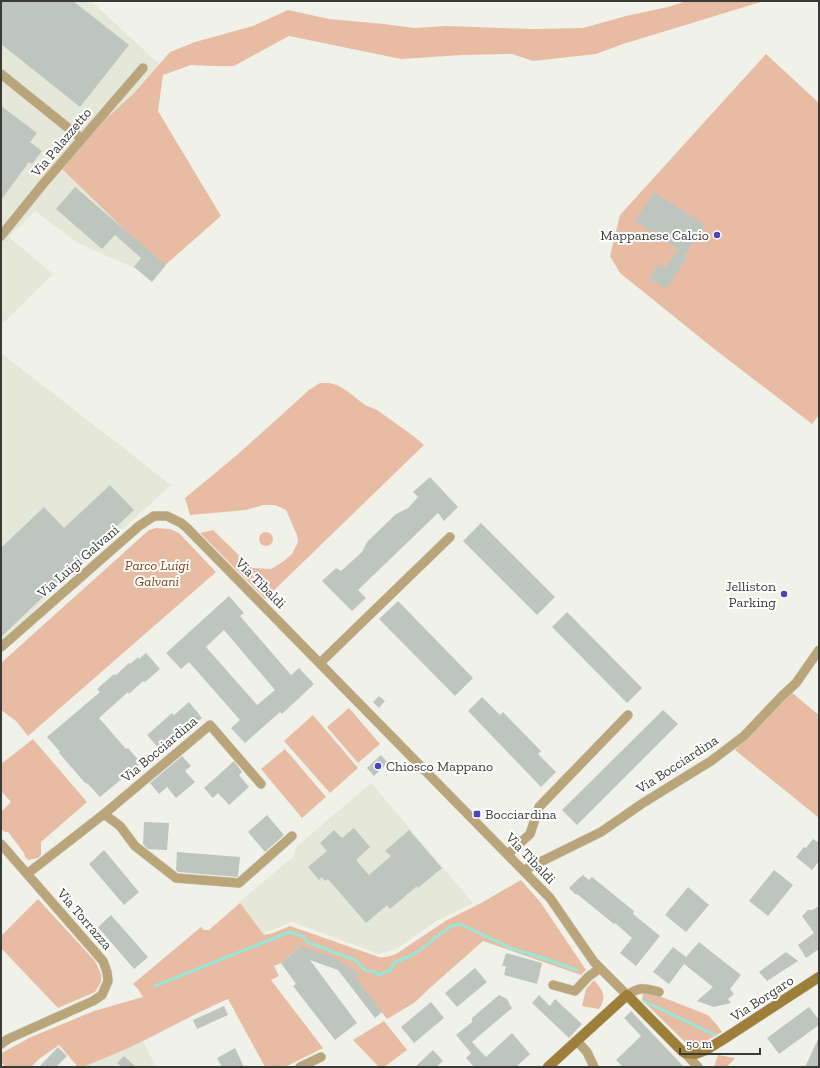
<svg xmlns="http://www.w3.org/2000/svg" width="820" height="1068" viewBox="0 0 820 1068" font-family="'Zilla Slab',serif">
	<rect width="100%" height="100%" fill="#f0f2ea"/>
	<!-- built -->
	<path fill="#e5e7d8" d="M1 1H91L159 64 134 93 61 168 161 265 152 276 78 243 35 211 9 237 53 274 1 325Z
		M1 353 171 485 1 640Z
		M371 783 473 903 435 922 398 948 390 951 379 954 292 922 262 934 239 902 293 857 296 847Z
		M143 1041 156 1067H83Z"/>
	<!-- green -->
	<path fill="#e8bca3" d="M687 1H764L623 44 596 54 533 61 512 54 462 55 401 59 289 36 234 66H213L191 65 163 75 158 111 221 216 163 267 61 168 95 129 134 93 170 52 195 42 253 26 288 10 329 19 384 24 414 28 446 26 533 29 583 28 626 16 668 7Z
		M766 54 819 103V415L812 424 713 348 620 273 610 256 620 215Z
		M320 383H329L337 385 347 391 365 405 377 410 412 435 424 445 265 599 200 533 213 530 252 568 271 569 284 561 292 554 298 542 297 535 286 510 275 505H263L246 510 190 515 185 498 237 455 309 390Z
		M156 528 170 529 179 533 216 572 28 736 16 721 1 710V663L149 530Z
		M259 539a7 7 0 1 1 14 0a7 7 0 1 1-14 0Z
		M791 692 819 715V818L735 750Z
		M349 708 380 744 358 763 327 727Z
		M313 715 358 768 330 793 284 741Z
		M33 739 87 802 41 842V855L38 858 28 860 25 857 24 853 8 832H5L1 829V812L11 802 1 791V764Z
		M285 749 326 797 302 818 261 769Z
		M521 880 541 903 586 970 581 975 483 941 431 987 414 1003 387 1019 345 965 301 946 281 963 274 966 279 976 271 980 323 1048 285 1067H265L228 999C200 1011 173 1026 145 1040 125 1050 104 1058 83 1067H78L59 1045 39 1059 31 1067H5C1 1062 0 1060 2 1053L31 1037 94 1011 143 997 138 989 133 984 201 927 204 930H209L240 903 264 935 273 933 290 926 379 957C386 958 390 956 396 954L447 920 483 902Z
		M38 899 95 961 101 974V982L95 992 58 1008 1 948V936Z
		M594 980C602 990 608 996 599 1009L582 1006 586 989Z
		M649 992 708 1015 716 1024 722 1032C711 1038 697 1049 685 1042L642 1000 643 994Z
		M384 1021 407 1050 384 1067H379L353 1040Z
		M718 1055 735 1058 727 1067H714Z"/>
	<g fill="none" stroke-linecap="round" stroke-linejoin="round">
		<!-- stream -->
		<path stroke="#98e7d8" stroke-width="3" d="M155 986 262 943 290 932 304 937 307 942 355 960 366 971H374L378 975 391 970 393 964C400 959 408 958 415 953 428 947 446 924 460 924L513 949 540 957 577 970
			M644 1001 715 1035"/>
	</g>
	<!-- building -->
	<path fill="#bec5bf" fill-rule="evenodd" d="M1 1H73L129 45 80 107 1 44Z
		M1 106 37 133 30 142 42 151 32 164 29 162 1 200Z
		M75 187 166 265 152 282 134 267 141 258 115 235 102 249 56 209Z
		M654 192 705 225 684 256 687 257 666 289 649 278 659 264 665 268 678 249 635 221Z
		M430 477 458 507 444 521 438 513 358 590 366 598 352 611 322 581 336 568 341 571 362 552 367 542 396 514 408 508 418 497 413 492Z
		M110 485 134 510 1 637V548L44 507 64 528Z
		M481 523 555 597 537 615 463 541Z
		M229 596 244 613 240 616 291 675 299 668 314 684 282 714 280 712 245 743 231 728 240 720 189 662 181 669 166 653ZM224 630 275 690 257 705 206 647Z
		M398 601 473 678 455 696 379 619Z
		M567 612 642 688 627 703 552 627Z
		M146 653 160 669 145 682 143 681 129 694 128 692 99 718 126 749 128 748 141 763 100 797 87 783 86 784 59 753 60 752 47 737 100 692 97 689 114 674 116 675 129 663 130 664 138 657 139 659Z
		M379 696 385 701 379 708 373 702Z
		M482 697 500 715 503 712 541 751 538 754 556 772 541 787 468 711Z
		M189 702 202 718 187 731 185 729 161 751 147 735 172 713 174 715Z
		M663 710 678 724 577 825 562 810Z
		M381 755 388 763 374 776 367 768Z
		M182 756 191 766 185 771 195 782 176 798 167 787 159 794 150 783Z
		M234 761 242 772 239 775 249 787 229 805 218 793 213 798 204 788Z
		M267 815 284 835 265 852 248 832Z
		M144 822 169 823 167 850 148 849 143 844Z
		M354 828 370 847 356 860 369 875 391 856 385 851 409 830 442 868 418 888 417 886 390 909 387 905 366 923 328 879 325 881 322 877 319 880 308 867 327 851 320 843 334 830 342 838Z
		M813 839 819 843V861L812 870 796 857 804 847 806 848Z
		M104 850 139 892 124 905 89 864Z
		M177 852 240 857 238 876 237 877 178 872 176 870Z
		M774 870 793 885 768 916 749 901Z
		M583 875 589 880 592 877 634 911 633 914 660 936 636 966 620 953 632 938 615 923 614 924 577 894 576 895 569 888 578 879Z
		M688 887 709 905 686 932 665 915Z
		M819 906V949L806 958 798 945 814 933 802 916 808 910H812Z
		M111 915 148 957 134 969 98 927Z
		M699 942 741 975 730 989 734 994 728 999 731 1003 714 1007 697 1001 713 987 684 964 669 984 653 972 673 947 686 957Z
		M301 946 328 956 326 953 359 973 358 977 354 975 382 1012 375 1018 338 970 310 960 357 1023 335 1040 293 986 296 984 281 963Z
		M786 952 798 961 767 981 759 972Z
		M506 953 542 963 537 984 504 975 506 966H502Z
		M475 968 487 982 457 1007 445 993Z
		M499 995 507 999 509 1003 512 1008 473 1041 472 1042 486 1057 512 1033 530 1054 516 1067H474L466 1058 471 1053 456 1035 472 1022V1018Z
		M539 995 550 1006 555 999 582 1024 569 1038 532 1003Z
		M431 1002 444 1018 414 1043 401 1027Z
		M224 1006 228 1015 197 1029 193 1020Z
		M809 1007 819 1020V1025L779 1054 767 1038Z
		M631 1011 684 1067H623L616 1060 641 1036 624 1018Z
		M819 1037V1067H805Z
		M58 1047 67 1056 56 1067H39Z
		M235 1048 244 1067H222L217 1058Z
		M433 1050 443 1061 436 1067H415Z
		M124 1056 136 1067H122L117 1063Z"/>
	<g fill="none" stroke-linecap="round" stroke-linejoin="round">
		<defs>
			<path id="street" d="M1 74 82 139
				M1 236 43 184 143 68
				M1 647 139 526 154 516H167L181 523 187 528 550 898 594 962 627 995C642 986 643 988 659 992
				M320 663 450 537
				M104 814 210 725 261 784
				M1 844 103 961 107 972 108 981 102 995 93 1001 8 1039 1 1044
				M508 854 530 834 539 807 628 715
				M524 870 601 832 643 803 711 761 744 736 782 696 796 683 819 650
				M27 874 104 814 120 826 135 846 176 878 239 883 292 836
				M553 985 575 991 588 977 600 968
				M577 1041 587 1052 594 1067
				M685 1053 698 1067
				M300 1067 321 1057"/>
			<path id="secondary" d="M548 1067 627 995 681 1050 685 1053 695 1054 706 1050 727 1037 819 977"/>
		</defs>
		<!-- street casing -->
		<use href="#street" stroke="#cccdc6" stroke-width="10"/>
		<!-- secondary casing -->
		<use href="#secondary" stroke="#cccdc6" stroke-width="11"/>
		<!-- street -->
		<use href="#street" stroke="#baa57a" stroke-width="9"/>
		<!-- secondary -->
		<use href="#secondary" stroke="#9e7f3a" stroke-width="10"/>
	</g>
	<!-- markers -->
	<g fill="#4a45bb" stroke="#fff" stroke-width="1.5">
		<circle cx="717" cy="235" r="4"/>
		<circle cx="784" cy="594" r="4"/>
		<circle cx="378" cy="766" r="4"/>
		<rect x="473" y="810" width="8" height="8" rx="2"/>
	</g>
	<g text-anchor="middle" stroke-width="4" stroke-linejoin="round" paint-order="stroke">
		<!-- street labels -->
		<g font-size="14" fill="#3a3b37" stroke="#fff">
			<text transform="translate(61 142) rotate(-50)" y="5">Via Palazzetto</text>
			<text transform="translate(78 561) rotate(-41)" y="5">Via Luigi Galvani</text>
			<text transform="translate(261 583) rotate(45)" y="5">Via Tibaldi</text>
			<text transform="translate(159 749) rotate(-40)" y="5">Via Bocciardina</text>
			<text transform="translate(677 764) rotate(-33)" y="5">Via Bocciardina</text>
			<text transform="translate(531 858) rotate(46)" y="5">Via Tibaldi</text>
			<text transform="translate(85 919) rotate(49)" y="5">Via Torrazza</text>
			<text transform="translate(762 998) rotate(-33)" y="5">Via Borgaro</text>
		</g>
		<!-- poi labels -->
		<g font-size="14" fill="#3a3b37" stroke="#fff" text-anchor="end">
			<text x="709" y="240">Mappanese Calcio</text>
			<text x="776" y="591">Jelliston<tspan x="776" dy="16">Parking</tspan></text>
			<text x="386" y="771" text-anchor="start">Chiosco Mappano</text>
			<text x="485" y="819" text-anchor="start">Bocciardina</text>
		</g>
		<!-- park labels -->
		<g font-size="14" font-style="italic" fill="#86420e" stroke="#fff">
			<text x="157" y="570">Parco Luigi<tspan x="157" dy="16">Galvani</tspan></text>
		</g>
	</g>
	<!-- border -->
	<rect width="820" height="1068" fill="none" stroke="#3a3b37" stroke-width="4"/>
	<!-- scale -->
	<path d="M680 1048v6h80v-6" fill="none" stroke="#3a3b37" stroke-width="2"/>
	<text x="686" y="1048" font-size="12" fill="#3a3b37" stroke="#ffffff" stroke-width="3" paint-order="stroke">50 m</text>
</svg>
